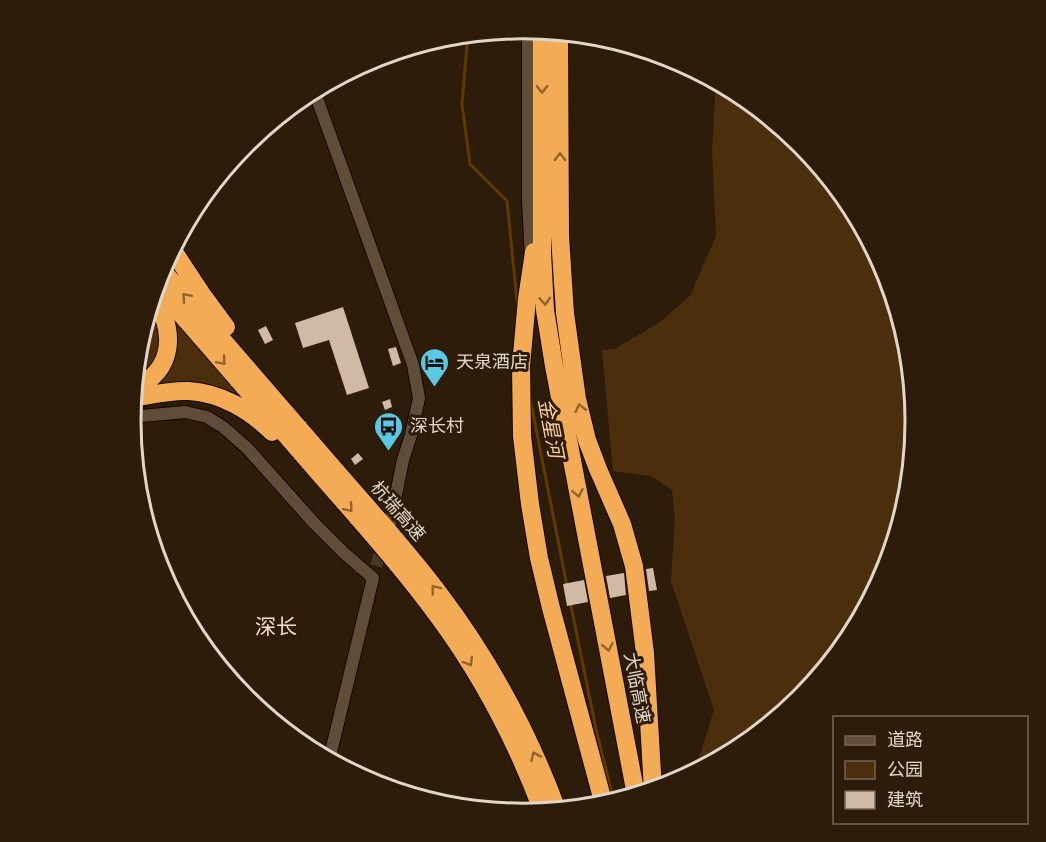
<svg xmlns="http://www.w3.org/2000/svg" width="1046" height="842" viewBox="0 0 1046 842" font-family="'Archivo Narrow','Noto Sans SC',sans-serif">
	<rect width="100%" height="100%" fill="#2c1c09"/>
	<!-- green -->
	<path fill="#4b2f0c" d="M716 81 741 95 801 144 850 203 886 271 908 345 915 421 908 498 885 572 849 639 800 699 741 748 698 770V761L714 710 671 581 675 517 672 490 651 476 613 471 602 350 615 349 660 322 690 296 716 236 712 151Z
		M151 303 162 331 158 357 134 382 138 344Z
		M169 313 246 401 146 390Z"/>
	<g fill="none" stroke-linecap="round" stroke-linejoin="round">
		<!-- stream -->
		<path stroke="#603a01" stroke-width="3" d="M468 34 462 104 470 164 507 201 518 311
			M530 398 567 586
			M570 601 596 729 614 802"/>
	</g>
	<!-- building -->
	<path fill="#d0baa4" d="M343 307 369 388 347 395 329 340 303 348 295 323Z
		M266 326 273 340 265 344 258 330Z
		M396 347 401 363 393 366 388 349Z
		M390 399 392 407 385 410 382 402Z
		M358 453 363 459 355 465 351 459Z
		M653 568 657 590 649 591 646 569Z
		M624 573 626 595 610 598 606 576Z
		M584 580 588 602 567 606 563 584Z"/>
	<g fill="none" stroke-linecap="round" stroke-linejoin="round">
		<!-- minor-tunnel -->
		<path stroke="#473826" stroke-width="12" stroke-dasharray="12 6" stroke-linecap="butt" d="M376 566 384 542"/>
		<defs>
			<path id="minor" d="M528 29V200L531 259
				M314 90 413 365 419 398 411 435 403 460 390 524
				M131 417 185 412 207 417 223 427 247 448 314 523 343 552 373 578 331 752 328 760"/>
			<path id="highway" d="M542 30V252L545 310 554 366 636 795
				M559 32 560 236 565 313 577 399 587 440 598 469 622 524 634 566 645 653 653 790
				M172 249 201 293 226 327
				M534 252 527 299 521 366 522 436 530 504 539 558 551 608 604 805
				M161 269C221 338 281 407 340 476 373 514 407 551 437 591 488 658 528 731 557 810
				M156 285C211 348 265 411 319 473 361 521 404 569 441 620 484 679 517 743 543 812
				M134 388C176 370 175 329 153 295
				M133 398C151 395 170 390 189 391 221 393 250 410 272 432"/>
		</defs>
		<!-- minor casing -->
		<use href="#minor" stroke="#140600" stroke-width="14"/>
		<!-- highway casing -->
		<use href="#highway" stroke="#140600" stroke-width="20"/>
		<!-- minor -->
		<use href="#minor" stroke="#604d39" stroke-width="12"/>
		<!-- highway -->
		<use href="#highway" stroke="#f4ab55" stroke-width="18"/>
	</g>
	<!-- one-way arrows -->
	<defs><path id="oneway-chevron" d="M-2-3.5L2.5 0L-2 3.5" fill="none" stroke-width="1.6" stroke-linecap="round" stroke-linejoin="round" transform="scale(1.5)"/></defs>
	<g stroke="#90642f">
		<use href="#oneway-chevron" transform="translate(542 89) rotate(90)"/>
		<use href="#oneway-chevron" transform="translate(560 157) rotate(-90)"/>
		<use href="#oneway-chevron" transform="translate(186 297) rotate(-131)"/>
		<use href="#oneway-chevron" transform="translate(545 301) rotate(87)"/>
		<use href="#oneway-chevron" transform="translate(222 361) rotate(49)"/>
		<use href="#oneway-chevron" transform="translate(580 408) rotate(-103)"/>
		<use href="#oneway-chevron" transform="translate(578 493) rotate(79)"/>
		<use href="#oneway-chevron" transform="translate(349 508) rotate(49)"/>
		<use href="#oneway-chevron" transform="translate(435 589) rotate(-128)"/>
		<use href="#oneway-chevron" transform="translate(608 647) rotate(79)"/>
		<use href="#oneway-chevron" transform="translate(469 662) rotate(58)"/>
		<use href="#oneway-chevron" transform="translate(535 756) rotate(-114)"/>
	</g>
	<!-- icons -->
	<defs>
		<symbol id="hotel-pin" viewBox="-11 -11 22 30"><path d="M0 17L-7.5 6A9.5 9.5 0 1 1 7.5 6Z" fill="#5ac8e5" stroke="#2c1c09"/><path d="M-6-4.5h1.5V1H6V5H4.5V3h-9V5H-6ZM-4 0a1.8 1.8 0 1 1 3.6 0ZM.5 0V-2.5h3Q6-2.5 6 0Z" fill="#111"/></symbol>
		<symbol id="bus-pin" viewBox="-11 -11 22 30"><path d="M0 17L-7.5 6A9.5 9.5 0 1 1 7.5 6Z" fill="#5ac8e5" stroke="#2c1c09"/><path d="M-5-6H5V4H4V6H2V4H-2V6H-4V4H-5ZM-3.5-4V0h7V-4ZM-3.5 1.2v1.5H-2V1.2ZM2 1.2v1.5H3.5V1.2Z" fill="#111"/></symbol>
	</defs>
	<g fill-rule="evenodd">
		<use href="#hotel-pin" x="418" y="346" width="33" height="45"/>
		<use href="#bus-pin" x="372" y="410" width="33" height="45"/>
	</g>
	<g text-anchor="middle" stroke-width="6" stroke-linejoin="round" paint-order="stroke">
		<!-- poi labels -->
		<g font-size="18" fill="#e1d6ca" stroke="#2c1c09" text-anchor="start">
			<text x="456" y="368">天泉酒店</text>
			<text x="410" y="432">深长村</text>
		</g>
		<!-- street labels -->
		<g font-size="18" fill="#e1d6ca" stroke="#2c1c09">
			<text transform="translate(398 511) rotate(49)" y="6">杭瑞高速</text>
			<text transform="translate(637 688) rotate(79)" y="6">大临高速</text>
		</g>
		<!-- water labels -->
		<g font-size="20" font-style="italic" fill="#fccf9f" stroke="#2c1c09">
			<text transform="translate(551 428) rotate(79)" y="7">金星河</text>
		</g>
		<!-- quarter labels -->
		<g font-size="21" fill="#f5dec7" stroke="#2c1c09">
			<text x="276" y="634">深长</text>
		</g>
	</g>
	<!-- crop -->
	<path d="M0 0H1046V842H0ZM141 421a382 382 0 1 1 764 0a382 382 0 1 1-764 0Z" fill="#2c1c09" fill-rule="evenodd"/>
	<path fill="none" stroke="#e1d6ca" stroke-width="3" d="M141 421a382 382 0 1 1 764 0a382 382 0 1 1-764 0Z"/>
	<!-- legend -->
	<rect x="833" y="716" width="195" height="108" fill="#2c1c09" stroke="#746656" stroke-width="1.5"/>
	<rect x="845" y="736" width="30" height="9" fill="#604d39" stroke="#746656" stroke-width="1.5"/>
	<text x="887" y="746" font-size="18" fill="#e1d6ca">道路</text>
	<rect x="845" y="761" width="30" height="18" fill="#4b2f0c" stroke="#746656" stroke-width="1.5"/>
	<text x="887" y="776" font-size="18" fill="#e1d6ca">公园</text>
	<rect x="845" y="791" width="30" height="18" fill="#d0baa4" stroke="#746656" stroke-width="1.5"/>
	<text x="887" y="806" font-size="18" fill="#e1d6ca">建筑</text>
</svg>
